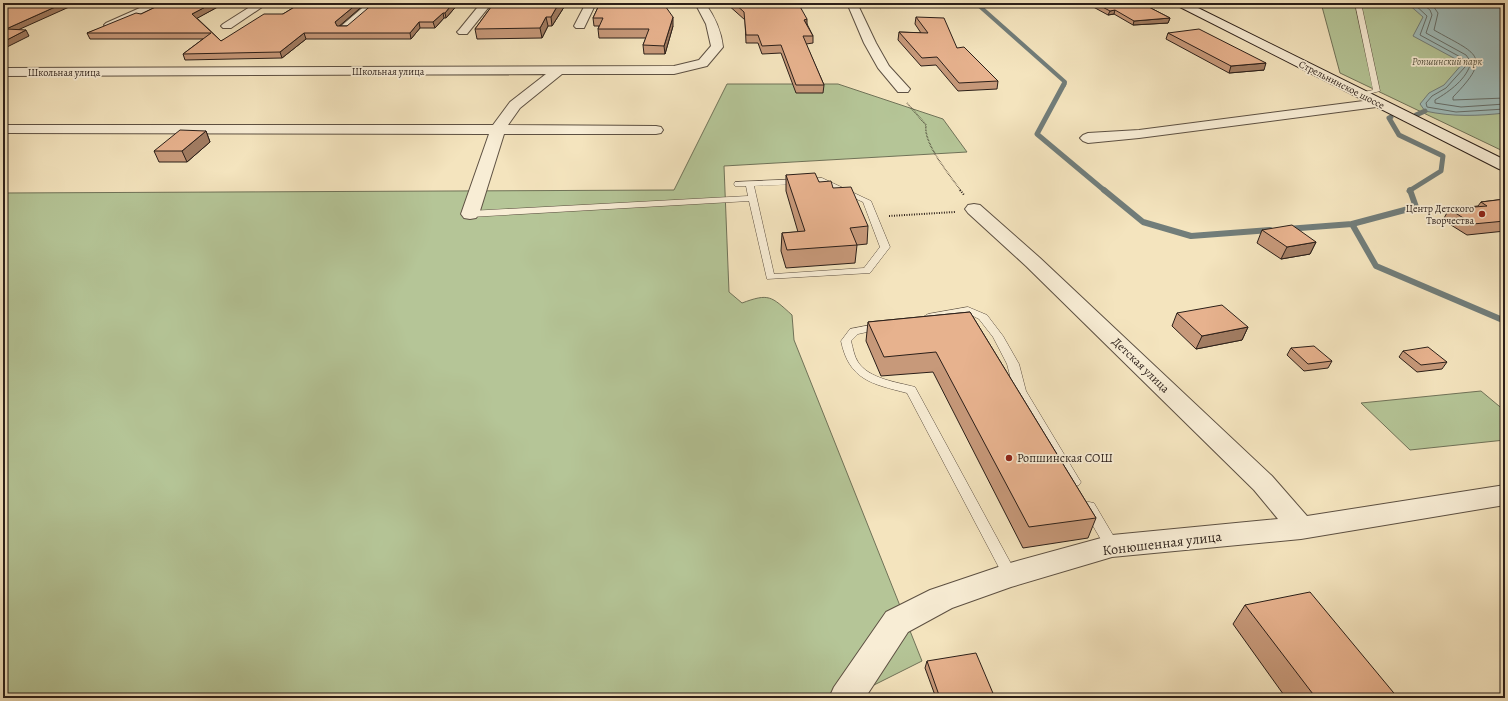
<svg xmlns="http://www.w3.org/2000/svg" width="1508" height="701" viewBox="0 0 1508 701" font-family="Alegreya,serif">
	<rect width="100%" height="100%" fill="#f4e4be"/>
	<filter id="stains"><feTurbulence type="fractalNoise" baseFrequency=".005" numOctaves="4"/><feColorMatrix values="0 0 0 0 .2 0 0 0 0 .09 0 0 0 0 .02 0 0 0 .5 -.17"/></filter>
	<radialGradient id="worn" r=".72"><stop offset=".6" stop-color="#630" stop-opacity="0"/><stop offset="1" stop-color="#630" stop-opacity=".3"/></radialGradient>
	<!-- green -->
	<path fill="#b5c597" stroke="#707258" d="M1321 3H1505V152L1340 73Z
		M727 84H838L943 119 967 152 724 166 729 292 742 303C769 293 771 296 792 315L794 340 922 661 848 698H3V193L674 190Z
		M1481 391 1505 411V440L1410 450 1361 403Z"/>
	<!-- water -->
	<path fill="#9fbcba" stroke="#717d7a" d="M1407 3H1505V113C1478 116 1452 117 1425 111L1420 104 1429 93 1444 85 1463 63 1413 36 1423 17Z"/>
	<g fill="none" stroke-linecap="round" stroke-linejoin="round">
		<!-- shore -->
		<path stroke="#656e6a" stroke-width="1" d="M1413 3 1427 16 1420 35 1464 59 1466 63 1465 67 1446 88 1432 96 1426 103 1427 107 1456 112 1505 109
			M1421 3 1430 10 1432 15 1426 33 1466 55 1471 62C1467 79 1450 91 1435 100V103L1461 107 1505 104
			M1431 3 1438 13 1434 30C1476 54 1494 55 1453 97V100L1505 98"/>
		<!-- stream-far2 -->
		<path stroke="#717d7a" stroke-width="4" d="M976 3 1065 82 1064 85"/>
		<!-- stream-far1 -->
		<path stroke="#717d7a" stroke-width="5" d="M1064 84 1037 134 1105 191
			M1416 115 1425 111
			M1391 117 1389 118 1399 135 1443 156 1441 171 1409 191"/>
		<!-- stream -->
		<path stroke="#717d7a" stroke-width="6" d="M1104 190 1143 222 1191 236 1270 230
			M1352 224 1416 207 1410 190
			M1287 229 1352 224 1376 266 1505 321"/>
		<defs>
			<path id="service" d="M1355 3H1361L1380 91 1361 96 1359 95V93L1373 90Z
				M822 178 871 201 890 247 870 273 767 279 749 201 470 217 466 214 470 211 748 196 746 186H735L734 184 735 182ZM821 183 863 202 880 247 864 268 774 274 754 186Z
				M968 307 987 315 1003 336 1019 364 1026 391 1079 479 1081 482 1079 485 1074 487 1069 485 1014 391 1007 364 993 337 979 319 967 313 928 320 923 317 928 314Z
				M881 323 886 326 885 328 858 334 851 341C853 348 854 356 858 362 869 379 897 382 915 387L1015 571 1017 575 1015 579 1010 581 1005 579 907 393C872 384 849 380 841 341L850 329Z
				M1089 502 1094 503 1117 542 1119 546 1117 550 1112 552 1107 550 1082 507 1084 503Z"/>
			<path id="minor" d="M151 3H165L164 5 114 27H106L104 25 106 23Z
				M256 3H268L231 28H223L221 26 223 24Z
				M368 3H379L348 31H340L338 29 340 27Z
				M481 3H492L467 34H459L457 32 459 30Z
				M586 3H596L584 28H576L574 26Z
				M695 3H705C715 17 721 30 723 47L707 66 674 74H562L520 108 508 125 656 126 661 127 663 130 661 133 656 134H504L479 214 476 218 470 219 464 218 461 214 489 134 3 133V125H493L510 102 546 74 3 76V68L674 66 699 60 711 46 706 24Z
				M847 3H857L876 43 889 66 910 89 908 92H898L878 68 864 43Z
				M1379 99 1384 100 1386 103 1384 106 1139 138 1088 143 1083 141 1080 138 1083 135 1088 133 1139 130Z
				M974 204 980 205 1040 258 1272 476 1307 516 1505 485V505L1301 539 1112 557 1011 587 952 608 908 632 865 698H829L834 687 886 612 930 590 1010 563 1112 535 1278 519 1254 490 1026 266 968 213 965 209 968 205Z"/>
			<path id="secondary" d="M1175 3H1188L1505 160V171L1499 169 1176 5Z"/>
		</defs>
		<!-- service casing -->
		<use href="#service" stroke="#5d5042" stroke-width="1"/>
		<!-- minor casing -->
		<use href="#minor" stroke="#5d5042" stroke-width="2"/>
		<!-- secondary casing -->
		<use href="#secondary" stroke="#2b1f19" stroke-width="2"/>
		<!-- path-far1 -->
		<path stroke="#2b1f19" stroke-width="1.5" stroke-dasharray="0.5 1" stroke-linecap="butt" d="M907 103 926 125C923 144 950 175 961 191"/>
		<!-- path -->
		<path stroke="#2b1f19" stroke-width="2" stroke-dasharray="1 1.5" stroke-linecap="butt" d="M960 190 964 195
			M889 216 955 212"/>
		<!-- service -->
		<use href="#service" fill="#f8edd5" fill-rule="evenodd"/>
		<!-- minor -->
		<use href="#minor" fill="#f8edd5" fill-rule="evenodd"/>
		<!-- secondary -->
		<use href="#secondary" fill="#f8edd5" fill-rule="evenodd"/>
	</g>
	<!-- wall -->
	<path fill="#c7997a" stroke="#2b1f19" d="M164 3H225L197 18 221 41 283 14 301 3H366L339 26H347L459 3 446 18H444L435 28H420L411 39H306L282 58 185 60 183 54 203 39H90L87 33 141 14Z
		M494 3H568L567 4H566L552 26H548L542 38 477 39 475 29Z
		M600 3 673 26 665 54H644L643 45 646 38H599L598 29 599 26H594L593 18Z
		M727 3H798L807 24 813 36V43L806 44 824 85 823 93H796L781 53 762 54 758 43H746L745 20 727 4Z
		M1086 3H1141L1170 18 1168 23 1133 25 1114 14 1108 15Z
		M916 17 957 48 998 81 997 89 958 91 936 65 921 66 898 40 899 32 921 33 915 24Z
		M1168 33 1264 70 1229 73 1166 39Z
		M206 131 210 142 187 162H159L154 151Z
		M786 175 819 182 833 188 868 226 867 244 857 245 855 263 786 268 781 251 782 233 798 232 786 191Z
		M1505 199V231L1467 235 1443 220 1449 209 1478 206 1481 202Z
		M1262 230 1316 242 1310 254 1281 259 1257 243Z
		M970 312 1096 518 1088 538 1023 548 933 372 881 376 866 341 868 322Z
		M1177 313 1248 327 1242 340 1196 349 1172 326Z
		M1291 348 1332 361 1328 368 1304 371 1287 355Z
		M1403 351 1447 362 1442 369 1417 372 1399 357Z
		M1245 605 1398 698H1286L1233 624Z
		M927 661 995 698H936L925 668Z"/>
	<!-- shaded-wall -->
	<path fill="#a27d63" stroke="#2b1f19" d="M64 3H78L9 34 6 29Z
		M213 3H225L194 20 192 14Z
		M358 3H366L337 28 335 22Z
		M453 3H459L446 18 445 13Z
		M559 3H565L566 4 552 26 551 17Z
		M1115 10 1114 14 1108 15 1110 11Z
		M443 13 444 18 435 28 433 22Z
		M546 17 548 26 542 38 540 28Z
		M673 17V26L665 54 664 46Z
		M1170 18 1168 23 1133 25 1134 21Z
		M807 19V26L804 20Z
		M419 22 420 28 411 39 410 33Z
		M26 30 29 36 3 49V42Z
		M304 33 306 39 282 58 280 52Z
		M1266 63 1264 70 1229 73 1231 66Z
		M206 131 210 142 187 162 182 151Z
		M1316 242 1310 254 1281 259 1287 247Z
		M1248 327 1242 340 1196 349 1202 336Z"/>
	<!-- building -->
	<path fill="#e7b28e" stroke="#2b1f19" d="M9 3H64L6 29 26 30 3 42V5Z
		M164 3H213L192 14 221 41 264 14H283L301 3H358L335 22 337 26H347L374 3H453L445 13H443L433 22H419L410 33H304L280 52 183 54 211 33H87L136 13 141 14Z
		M494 3H559L551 17H546L540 28 475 29Z
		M600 3H663L673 17 664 46 643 45 649 29H598L603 18H593Z
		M734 3H798L807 19 804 20 813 36H803L824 85H796L781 45 762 46 758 35H746L744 12Z
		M1095 3H1141L1170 18 1134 21 1115 10 1110 11Z
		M916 17 944 18 957 48 964 47 998 81 959 83 937 57 922 58 899 32 928 33Z
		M1199 29 1266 63 1231 66 1168 33Z
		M180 130 206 131 182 151H154Z
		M815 173 819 182 831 181 833 188 851 187 868 226 850 228 857 245 787 250 782 233 805 231 786 175Z
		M1505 199V221L1473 224 1449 209 1487 206 1481 202Z
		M1292 225 1316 242 1287 247 1262 230Z
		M1222 305 1248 327 1202 336 1177 313Z
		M970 312 1096 518 1029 527 936 352 884 357 868 322Z
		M1314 346 1332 361 1308 364 1291 348Z
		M1428 347 1447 362 1421 365 1403 351Z
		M1310 592 1398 698H1316L1245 605Z
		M976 653 995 698H940L927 661Z"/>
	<!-- markers -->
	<g fill="#8f2418" stroke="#f8edd5" stroke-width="1.5">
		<circle cx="1482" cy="214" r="4"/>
		<circle cx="1009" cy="458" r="4"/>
	</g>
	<g text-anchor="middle" stroke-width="3.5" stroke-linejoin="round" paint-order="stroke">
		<!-- far-park labels -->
		<g font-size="10" font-style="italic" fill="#54513f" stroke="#f8edd5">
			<text x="1447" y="65">Ропшинский парк</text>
		</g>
		<!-- far-street labels -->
		<g font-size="10" fill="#2b1f19" stroke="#f8edd5">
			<text x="388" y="75">Школьная улица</text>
			<text x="64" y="76">Школьная улица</text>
			<text transform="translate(1342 84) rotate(27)" y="4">Стрельнинское шоссе</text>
		</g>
		<!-- far-poi labels -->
		<g font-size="10" fill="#2b1f19" stroke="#f8edd5" text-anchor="end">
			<text x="1474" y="212">Центр Детского<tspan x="1474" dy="12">Творчества</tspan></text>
		</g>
		<!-- street labels -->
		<g font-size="12" fill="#2b1f19" stroke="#f8edd5">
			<text transform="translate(1141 365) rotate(44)" y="4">Детская улица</text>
		</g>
		<!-- poi labels -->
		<g font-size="12" fill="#2b1f19" stroke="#f8edd5" text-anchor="start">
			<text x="1017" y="462">Ропшинская СОШ</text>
		</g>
		<!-- near-street labels -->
		<g font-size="14" fill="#2b1f19" stroke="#f8edd5">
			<text transform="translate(1162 543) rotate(-7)" y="5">Конюшенная улица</text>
		</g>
	</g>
	<!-- margin -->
	<rect width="1508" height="701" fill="none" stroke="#f4e4be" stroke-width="16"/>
	<rect x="4" y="4" width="1500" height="693" fill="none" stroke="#2b1f19" stroke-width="2"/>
	<rect x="8" y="8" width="1492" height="685" fill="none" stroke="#2b1f19"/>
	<rect width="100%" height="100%" filter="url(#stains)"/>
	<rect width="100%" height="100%" fill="url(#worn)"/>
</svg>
